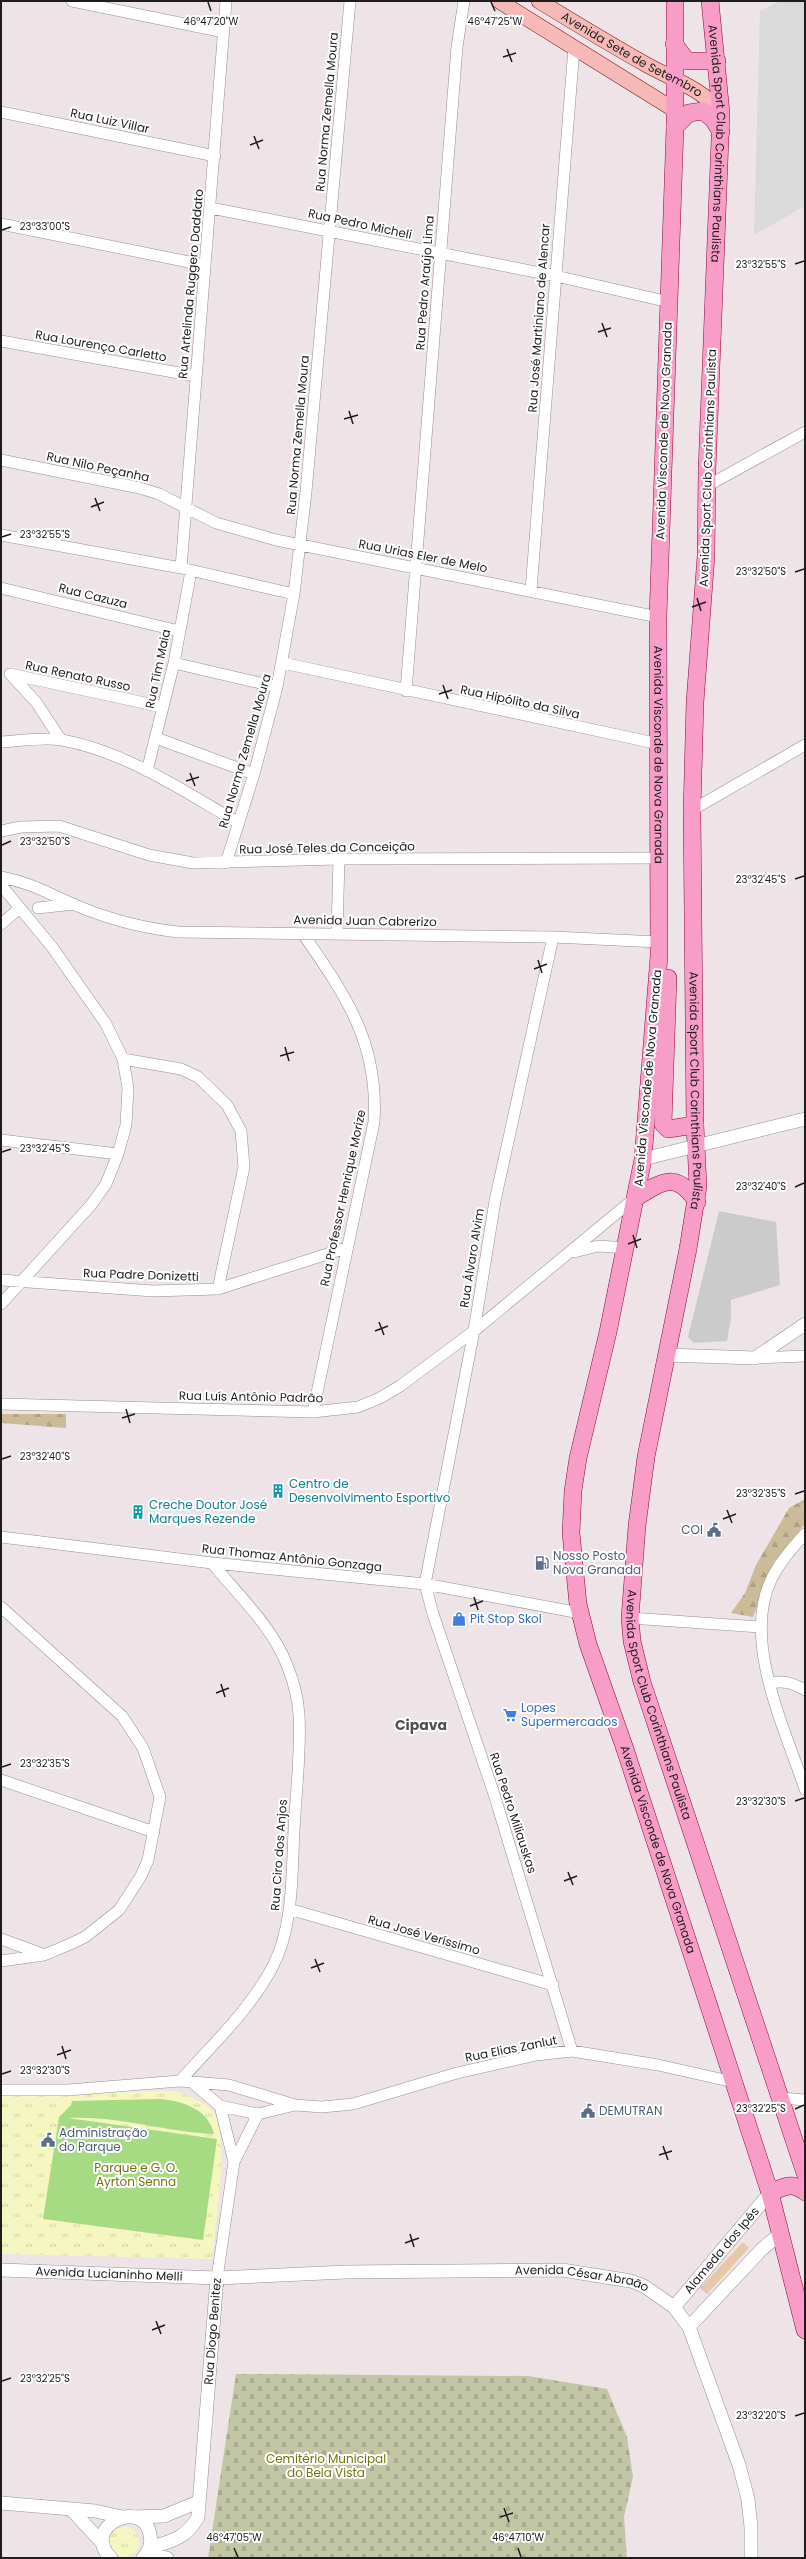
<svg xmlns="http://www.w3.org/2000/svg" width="806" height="2559" viewBox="0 0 806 2559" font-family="Poppins,sans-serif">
	<defs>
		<pattern id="forest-firs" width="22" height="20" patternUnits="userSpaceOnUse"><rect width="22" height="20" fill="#cb9"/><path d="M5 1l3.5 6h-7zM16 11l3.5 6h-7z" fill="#afa083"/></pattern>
		<pattern id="cemetery-stones" width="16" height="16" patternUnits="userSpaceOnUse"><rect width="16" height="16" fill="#c2c6a5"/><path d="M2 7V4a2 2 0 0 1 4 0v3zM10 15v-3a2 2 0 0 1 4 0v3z" fill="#a6aa8e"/></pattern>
		<pattern id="park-tufts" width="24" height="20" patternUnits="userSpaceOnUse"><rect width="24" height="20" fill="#f4f7c0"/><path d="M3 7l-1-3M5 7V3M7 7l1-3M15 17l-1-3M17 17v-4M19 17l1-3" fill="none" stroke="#d1d3a5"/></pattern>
	</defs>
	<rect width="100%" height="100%" fill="#eee3e7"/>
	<!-- residential -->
	<path fill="#dbdadb" d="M779 1H805V206L754 235 760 11Z"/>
	<!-- religious -->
	<path fill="#cbcbcb" d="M719 1211 776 1222 780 1285 731 1300V1318L727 1341 694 1343 688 1337Z"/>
	<!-- grass -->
	<path fill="#e7c7aa" d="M743 2242 749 2248 707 2294 700 2288Z"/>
	<!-- forest -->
	<path fill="url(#forest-firs)" d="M1 1414H66V1428L1 1423Z
		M805 1499V1524L774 1562 753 1617 731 1613 745 1593 756 1565 789 1508Z"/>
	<!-- cemetery -->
	<path fill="url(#cemetery-stones)" d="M236 2374 528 2376 607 2389 627 2437 633 2477 624 2517 627 2558H208Z"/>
	<!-- park -->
	<path fill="url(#park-tufts)" d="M176 2091C187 2096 204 2102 212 2110 231 2130 215 2229 212 2259L1 2254V2092Z
		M109 2542a15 15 0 1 1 30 0a15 15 0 1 1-30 0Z"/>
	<!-- pitch -->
	<path fill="#a7db83" d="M160 2099C182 2101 209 2109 214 2134 165 2132 117 2115 68 2118L217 2139 203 2240 43 2219 59 2117 71 2105 72 2101Z"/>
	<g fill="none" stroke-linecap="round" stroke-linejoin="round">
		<defs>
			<path id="minor" d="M72 1 224 32
				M1 112 215 156
				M211 208 556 276 669 302
				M1 224 204 265
				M1 341 196 376
				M1 460 140 488 159 494 216 523 276 540 658 617
				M707 486 805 432
				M1 535 181 568 294 594
				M181 568 226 1
				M1 588 179 631
				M531 590 574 48
				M174 663 277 687
				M283 663 659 744
				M10 674 163 707
				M10 674 36 702 61 740
				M406 691 457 47 464 1
				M156 738 254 774
				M1 742C21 741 43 737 62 740 127 752 183 791 239 823
				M147 771 174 663 191 571
				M692 810 805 745
				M1 831 21 827 59 826 149 855 193 863 339 859 660 858
				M226 863 254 774 277 687 294 594 306 492 350 1
				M1 877C32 883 47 893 75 905 108 919 142 928 178 932L553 937 659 942
				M1 885 52 947 106 1024 123 1059 128 1088 126 1125 118 1154 106 1184 91 1205 1 1304
				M38 908 74 904
				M1 924 20 908
				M337 933 339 859
				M303 934C346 996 379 1043 374 1122L313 1412
				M553 937 495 1201 474 1331 425 1584 433 1614 494 1794 572 2051
				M123 1059 181 1069 198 1077 227 1105 241 1131 244 1167 218 1289
				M1 1140 118 1154
				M574 1252 598 1246 626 1248
				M1 1280 153 1291 218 1289 346 1248
				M755 1358 805 1356
				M1 1404 313 1412 358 1407 380 1398 400 1386 474 1331 635 1198
				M805 1534C792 1548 779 1563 771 1580 742 1641 785 1729 805 1789
				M1 1537 212 1563 425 1584 580 1613
				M1 1607 122 1716 143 1748 160 1797 148 1860 141 1876 119 1910 85 1937 68 1945 44 1955 1 1961
				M630 1618 760 1627
				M770 1683C784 1680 792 1683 805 1690
				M1 1780 154 1832
				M289 1909 553 1985
				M1 1939 42 1954
				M180 2081 229 2085 295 2105 322 2107 353 2104 457 2073 536 2055 572 2051 658 2065 734 2082
				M194 2084 220 2106 258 2114 295 2105
				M1 2090H68L180 2081C212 2045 250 2010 273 1966 296 1921 291 1863 295 1814 297 1782 301 1747 299 1715 298 1697 293 1680 287 1665 272 1626 237 1594 212 1563
				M782 2098 805 2100
				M220 2106 234 2162
				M217 2278 234 2162 258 2114"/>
			<g id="tertiary">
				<path d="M643 1159 805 1119"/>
				<path d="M666 1355 755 1358 805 1324"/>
				<path id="s1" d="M1 2270 217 2278 346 2272 562 2270 631 2281 644 2286 674 2307 689 2327 739 2465 748 2499 751 2527V2558"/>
				<path id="s2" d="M674 2307 770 2193"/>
				<path d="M689 2327 762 2249 780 2234"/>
				<path d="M1 2503 95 2511 122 2517"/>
				<path d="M72 2510 103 2544"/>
				<path d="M134 2517 164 2516 198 2502"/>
				<path id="s3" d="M150 2547C172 2542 187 2537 198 2517L217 2278"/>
				<path d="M147 2554 167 2558"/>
				<path d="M111 2558C79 2527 144 2496 150 2535 152 2544 149 2552 143 2558"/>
			</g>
			<g id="secondary">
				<path d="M499 1 673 109"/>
				<path id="s4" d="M539 1C575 23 611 45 647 65 672 79 703 89 721 113"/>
			</g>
			<g id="primary">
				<path id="s5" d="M675 1V127L658 617 659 956 643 1159 608 1332 578 1458 573 1491 571 1533 578 1604 588 1644 625 1749 770 2193 805 2330"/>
				<path id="s6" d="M710 1 721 113 707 470 706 556 695 702 692 810 695 1125 698 1186 688 1249 646 1457 637 1526 630 1618 632 1641 642 1682 805 2173"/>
				<path d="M674 44 687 61H717"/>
				<path d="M675 127 689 113 703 111 713 119 721 132"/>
				<path d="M668 978 663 1124 668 1129 695 1125"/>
				<path d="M637 1197C664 1180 677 1172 697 1202"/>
				<path d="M770 2193C783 2187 792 2181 805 2192"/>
			</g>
		</defs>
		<!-- minor casing -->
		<use href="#minor" stroke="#919191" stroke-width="12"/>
		<!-- tertiary casing -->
		<use href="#tertiary" stroke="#919191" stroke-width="14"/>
		<!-- secondary casing -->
		<use href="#secondary" stroke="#6f1008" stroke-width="16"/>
		<!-- primary casing -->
		<use href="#primary" stroke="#910537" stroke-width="18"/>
		<!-- minor -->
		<use href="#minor" stroke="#fff" stroke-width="11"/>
		<!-- tertiary -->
		<use href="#tertiary" stroke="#fff" stroke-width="13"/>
		<!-- secondary -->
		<use href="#secondary" stroke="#f7b9b7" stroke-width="15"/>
		<!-- primary -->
		<use href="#primary" stroke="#f89dc7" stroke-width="17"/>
	</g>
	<!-- ticks -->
	<path fill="none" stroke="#1d1d1d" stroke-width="1.5" d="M208 2 211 11M491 2 495 11M507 49 512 62M503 57 516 53M254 136 259 149M250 145 263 140M2 230 11 227M795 264 804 261M602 323 607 337M598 332 611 328M349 411 353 424M344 419 358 415M95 498 100 511M91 507 104 502M2 537 11 534M795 572 804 569M697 598 701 611M692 607 706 602M443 685 448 699M439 694 452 690M190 773 195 786M186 781 199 777M2 845 11 841M795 879 804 876M538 960 542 973M534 969 547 964M285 1047 289 1061M280 1056 294 1052M2 1152 11 1149M795 1187 804 1183M633 1235 637 1248M628 1244 641 1239M379 1322 384 1335M375 1331 388 1326M126 1409 130 1423M122 1418 135 1414M2 1459 11 1456M795 1494 804 1491M727 1510 732 1523M723 1519 736 1514M474 1597 478 1610M470 1606 483 1601M221 1684 225 1697M216 1693 229 1688M2 1767 11 1764M795 1801 804 1798M568 1872 573 1885M564 1881 577 1876M315 1959 320 1972M311 1968 324 1963M62 2046 66 2059M57 2055 71 2050M2 2074 11 2071M795 2109 804 2105M663 2146 668 2160M659 2155 672 2151M410 2234 414 2247M405 2243 419 2238M156 2321 161 2334M152 2330 165 2325M2 2381 11 2378M795 2416 804 2413M504 2508 509 2522M500 2517 513 2513M234 2548 238 2557M518 2548 521 2557"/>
	<!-- icons -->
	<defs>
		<symbol id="building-bare" viewBox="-9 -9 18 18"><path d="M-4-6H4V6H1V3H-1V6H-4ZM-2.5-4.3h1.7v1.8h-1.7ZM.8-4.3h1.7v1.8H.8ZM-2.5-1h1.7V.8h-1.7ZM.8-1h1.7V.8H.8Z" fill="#0f9aa8" stroke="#fff" stroke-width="2.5" paint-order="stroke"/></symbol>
		<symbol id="civic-bare" viewBox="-9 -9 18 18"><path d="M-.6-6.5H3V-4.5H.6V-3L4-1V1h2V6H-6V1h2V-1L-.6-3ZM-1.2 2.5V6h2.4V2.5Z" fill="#5c6f8a" stroke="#fff" stroke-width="2.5" paint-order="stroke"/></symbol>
		<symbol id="fuel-bare" viewBox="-9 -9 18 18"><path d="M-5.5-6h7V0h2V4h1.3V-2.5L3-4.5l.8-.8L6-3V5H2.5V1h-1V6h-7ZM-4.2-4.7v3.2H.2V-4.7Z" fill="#5c6f8a" stroke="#fff" stroke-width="2.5" paint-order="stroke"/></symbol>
		<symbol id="shop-bare" viewBox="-9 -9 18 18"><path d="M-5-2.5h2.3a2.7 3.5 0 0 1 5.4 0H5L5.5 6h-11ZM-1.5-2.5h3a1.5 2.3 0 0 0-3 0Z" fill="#3f7fe0" stroke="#fff" stroke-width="2.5" paint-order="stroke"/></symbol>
		<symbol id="supermarket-bare" viewBox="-9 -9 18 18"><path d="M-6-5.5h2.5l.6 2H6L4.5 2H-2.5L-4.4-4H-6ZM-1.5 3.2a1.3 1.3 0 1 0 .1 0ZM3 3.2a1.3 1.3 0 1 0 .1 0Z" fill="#3f7fe0" stroke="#fff" stroke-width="2.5" paint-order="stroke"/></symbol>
	</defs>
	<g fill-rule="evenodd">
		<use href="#building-bare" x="268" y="1481" width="20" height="20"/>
		<use href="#building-bare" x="128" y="1502" width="20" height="20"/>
		<use href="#civic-bare" x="704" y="1520" width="20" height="20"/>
		<use href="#fuel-bare" x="532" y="1553" width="20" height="20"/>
		<use href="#shop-bare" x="449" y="1609" width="20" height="20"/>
		<use href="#supermarket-bare" x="500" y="1705" width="20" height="20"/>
		<use href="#civic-bare" x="578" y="2101" width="20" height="20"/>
		<use href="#civic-bare" x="38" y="2130" width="20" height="20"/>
	</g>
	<g text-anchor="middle" stroke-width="4" stroke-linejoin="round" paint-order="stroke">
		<!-- street labels -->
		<g font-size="12" fill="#1d1d1d" stroke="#fff">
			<text dy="4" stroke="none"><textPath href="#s4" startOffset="107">Avenida Sete de Setembro</textPath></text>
			<text transform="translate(327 112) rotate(-85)" y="4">Rua Norma Zemella Moura</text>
			<text transform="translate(110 121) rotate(12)" y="4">Rua Luiz Villar</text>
			<text dy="4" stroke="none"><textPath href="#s6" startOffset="143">Avenida Sport Club Corinthians Paulista</textPath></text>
			<text transform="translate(360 224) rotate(12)" y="4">Rua Pedro Micheli</text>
			<text transform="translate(425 283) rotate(-86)" y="4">Rua Pedro Araújo Lima</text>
			<text transform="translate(191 284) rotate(-85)" y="4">Rua Artelinda Ruggero Daddato</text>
			<text transform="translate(539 318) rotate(-86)" y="4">Rua José Martiniano de Alencar</text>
			<text transform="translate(101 346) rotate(10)" y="4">Rua Lourenço Carletto</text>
			<text transform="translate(664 431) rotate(-88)" y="4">Avenida Visconde de Nova Granada</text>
			<text transform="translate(298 435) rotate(-85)" y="4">Rua Norma Zemella Moura</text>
			<text transform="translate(98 467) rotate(12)" y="4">Rua Nilo Peçanha</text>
			<text transform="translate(708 468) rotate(-88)" y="4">Avenida Sport Club Corinthians Paulista</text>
			<text transform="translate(423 556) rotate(11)" y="4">Rua Urias Eler de Melo</text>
			<text transform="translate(93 596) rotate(14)" y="4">Rua Cazuza</text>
			<text transform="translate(158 669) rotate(-78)" y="4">Rua Tim Maia</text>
			<text transform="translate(78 676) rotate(12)" y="4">Rua Renato Russo</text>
			<text transform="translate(520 702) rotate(12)" y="4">Rua Hipólito da Silva</text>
			<text transform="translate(245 751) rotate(-74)" y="4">Rua Norma Zemella Moura</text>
			<text dy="4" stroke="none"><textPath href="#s5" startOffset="754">Avenida Visconde de Nova Granada</textPath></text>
			<text transform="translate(327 848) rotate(-1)" y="4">Rua José Teles da Conceição</text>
			<text transform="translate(365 921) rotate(1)" y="4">Avenida Juan Cabrerizo</text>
			<text transform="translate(648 1078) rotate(-85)" y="4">Avenida Visconde de Nova Granada</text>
			<text dy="4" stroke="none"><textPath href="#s6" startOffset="1091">Avenida Sport Club Corinthians Paulista</textPath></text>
			<text transform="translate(343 1198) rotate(-78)" y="4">Rua Professor Henrique Morize</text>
			<text transform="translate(472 1258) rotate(-81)" y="4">Rua Álvaro Alvim</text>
			<text transform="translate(141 1275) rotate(2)" y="4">Rua Padre Donizetti</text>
			<text transform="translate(251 1397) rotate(1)" y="4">Rua Luís Antônio Padrão</text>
			<text transform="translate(292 1558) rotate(6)" y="4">Rua Thomaz Antônio Gonzaga</text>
			<text dy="4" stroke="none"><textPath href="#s6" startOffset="1715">Avenida Sport Club Corinthians Paulista</textPath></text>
			<text transform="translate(513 1813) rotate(72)" y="4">Rua Pedro Miliauskas</text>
			<text dy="4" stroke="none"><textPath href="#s5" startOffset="1870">Avenida Visconde de Nova Granada</textPath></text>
			<text transform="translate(279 1855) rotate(-86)" y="4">Rua Ciro dos Anjos</text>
			<text transform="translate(424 1935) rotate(16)" y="4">Rua José Veríssimo</text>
			<text transform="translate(511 2049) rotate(-11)" y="4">Rua Elias Zanlut</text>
			<text dy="4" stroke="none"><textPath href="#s2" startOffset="74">Alameda dos Ipês</textPath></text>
			<text dy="4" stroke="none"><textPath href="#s1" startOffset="108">Avenida Lucianinho Melli</textPath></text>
			<text dy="4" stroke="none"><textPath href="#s1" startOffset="582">Avenida César Abraão</textPath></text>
			<text dy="4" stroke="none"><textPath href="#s3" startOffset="245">Rua Diogo Benitez</textPath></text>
		</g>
		<!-- culture labels -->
		<g font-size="12" fill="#0d838f" stroke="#fff" text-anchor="start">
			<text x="289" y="1488">Centro de<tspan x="289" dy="14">Desenvolvimento Esportivo</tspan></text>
			<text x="149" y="1509">Creche Doutor José<tspan x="149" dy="14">Marques Rezende</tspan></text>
		</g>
		<!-- service labels -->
		<g font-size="12" fill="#4e5e75" stroke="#fff" text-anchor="start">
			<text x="703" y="1534" text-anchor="end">COI</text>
			<text x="553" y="1560">Nosso Posto<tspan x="553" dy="14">Nova Granada</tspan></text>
			<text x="599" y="2115">DEMUTRAN</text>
			<text x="59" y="2137">Administração<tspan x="59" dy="14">do Parque</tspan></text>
		</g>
		<!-- shop labels -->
		<g font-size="12" fill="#366cbe" stroke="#fff" text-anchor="start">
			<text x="470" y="1623">Pit Stop Skol</text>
			<text x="521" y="1712">Lopes<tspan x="521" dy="14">Supermercados</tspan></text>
		</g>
		<!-- park labels -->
		<g font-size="12" fill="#71770f" stroke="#fff">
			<text x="136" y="2172">Parque e G. O.<tspan x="136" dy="14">Ayrton Senna</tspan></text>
			<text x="326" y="2463">Cemitério Municipal<tspan x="326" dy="14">do Bela Vista</tspan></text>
		</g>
		<!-- quarter labels -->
		<g font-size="14" font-weight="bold" fill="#505050" stroke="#fff">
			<text x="421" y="1730">Cipava</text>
		</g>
	</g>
	<g font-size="10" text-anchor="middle" fill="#1d1d1d" stroke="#fff" stroke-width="4" stroke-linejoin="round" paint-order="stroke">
		<text x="211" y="25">46°47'20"W</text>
		<text x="495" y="25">46°47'25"W</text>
		<text x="45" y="230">23°33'00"S</text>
		<text x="761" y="268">23°32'55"S</text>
		<text x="45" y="538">23°32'55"S</text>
		<text x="761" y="575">23°32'50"S</text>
		<text x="45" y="845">23°32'50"S</text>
		<text x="761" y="883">23°32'45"S</text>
		<text x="45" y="1152">23°32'45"S</text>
		<text x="761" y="1190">23°32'40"S</text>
		<text x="45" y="1460">23°32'40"S</text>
		<text x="761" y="1497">23°32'35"S</text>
		<text x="45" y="1767">23°32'35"S</text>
		<text x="761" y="1805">23°32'30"S</text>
		<text x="45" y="2074">23°32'30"S</text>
		<text x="761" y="2112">23°32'25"S</text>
		<text x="45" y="2382">23°32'25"S</text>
		<text x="761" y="2419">23°32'20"S</text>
		<text x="234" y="2541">46°47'05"W</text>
		<text x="518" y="2541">46°47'10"W</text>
	</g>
	<!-- border -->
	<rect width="806" height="2559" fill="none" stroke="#1d1d1d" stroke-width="4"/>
</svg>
